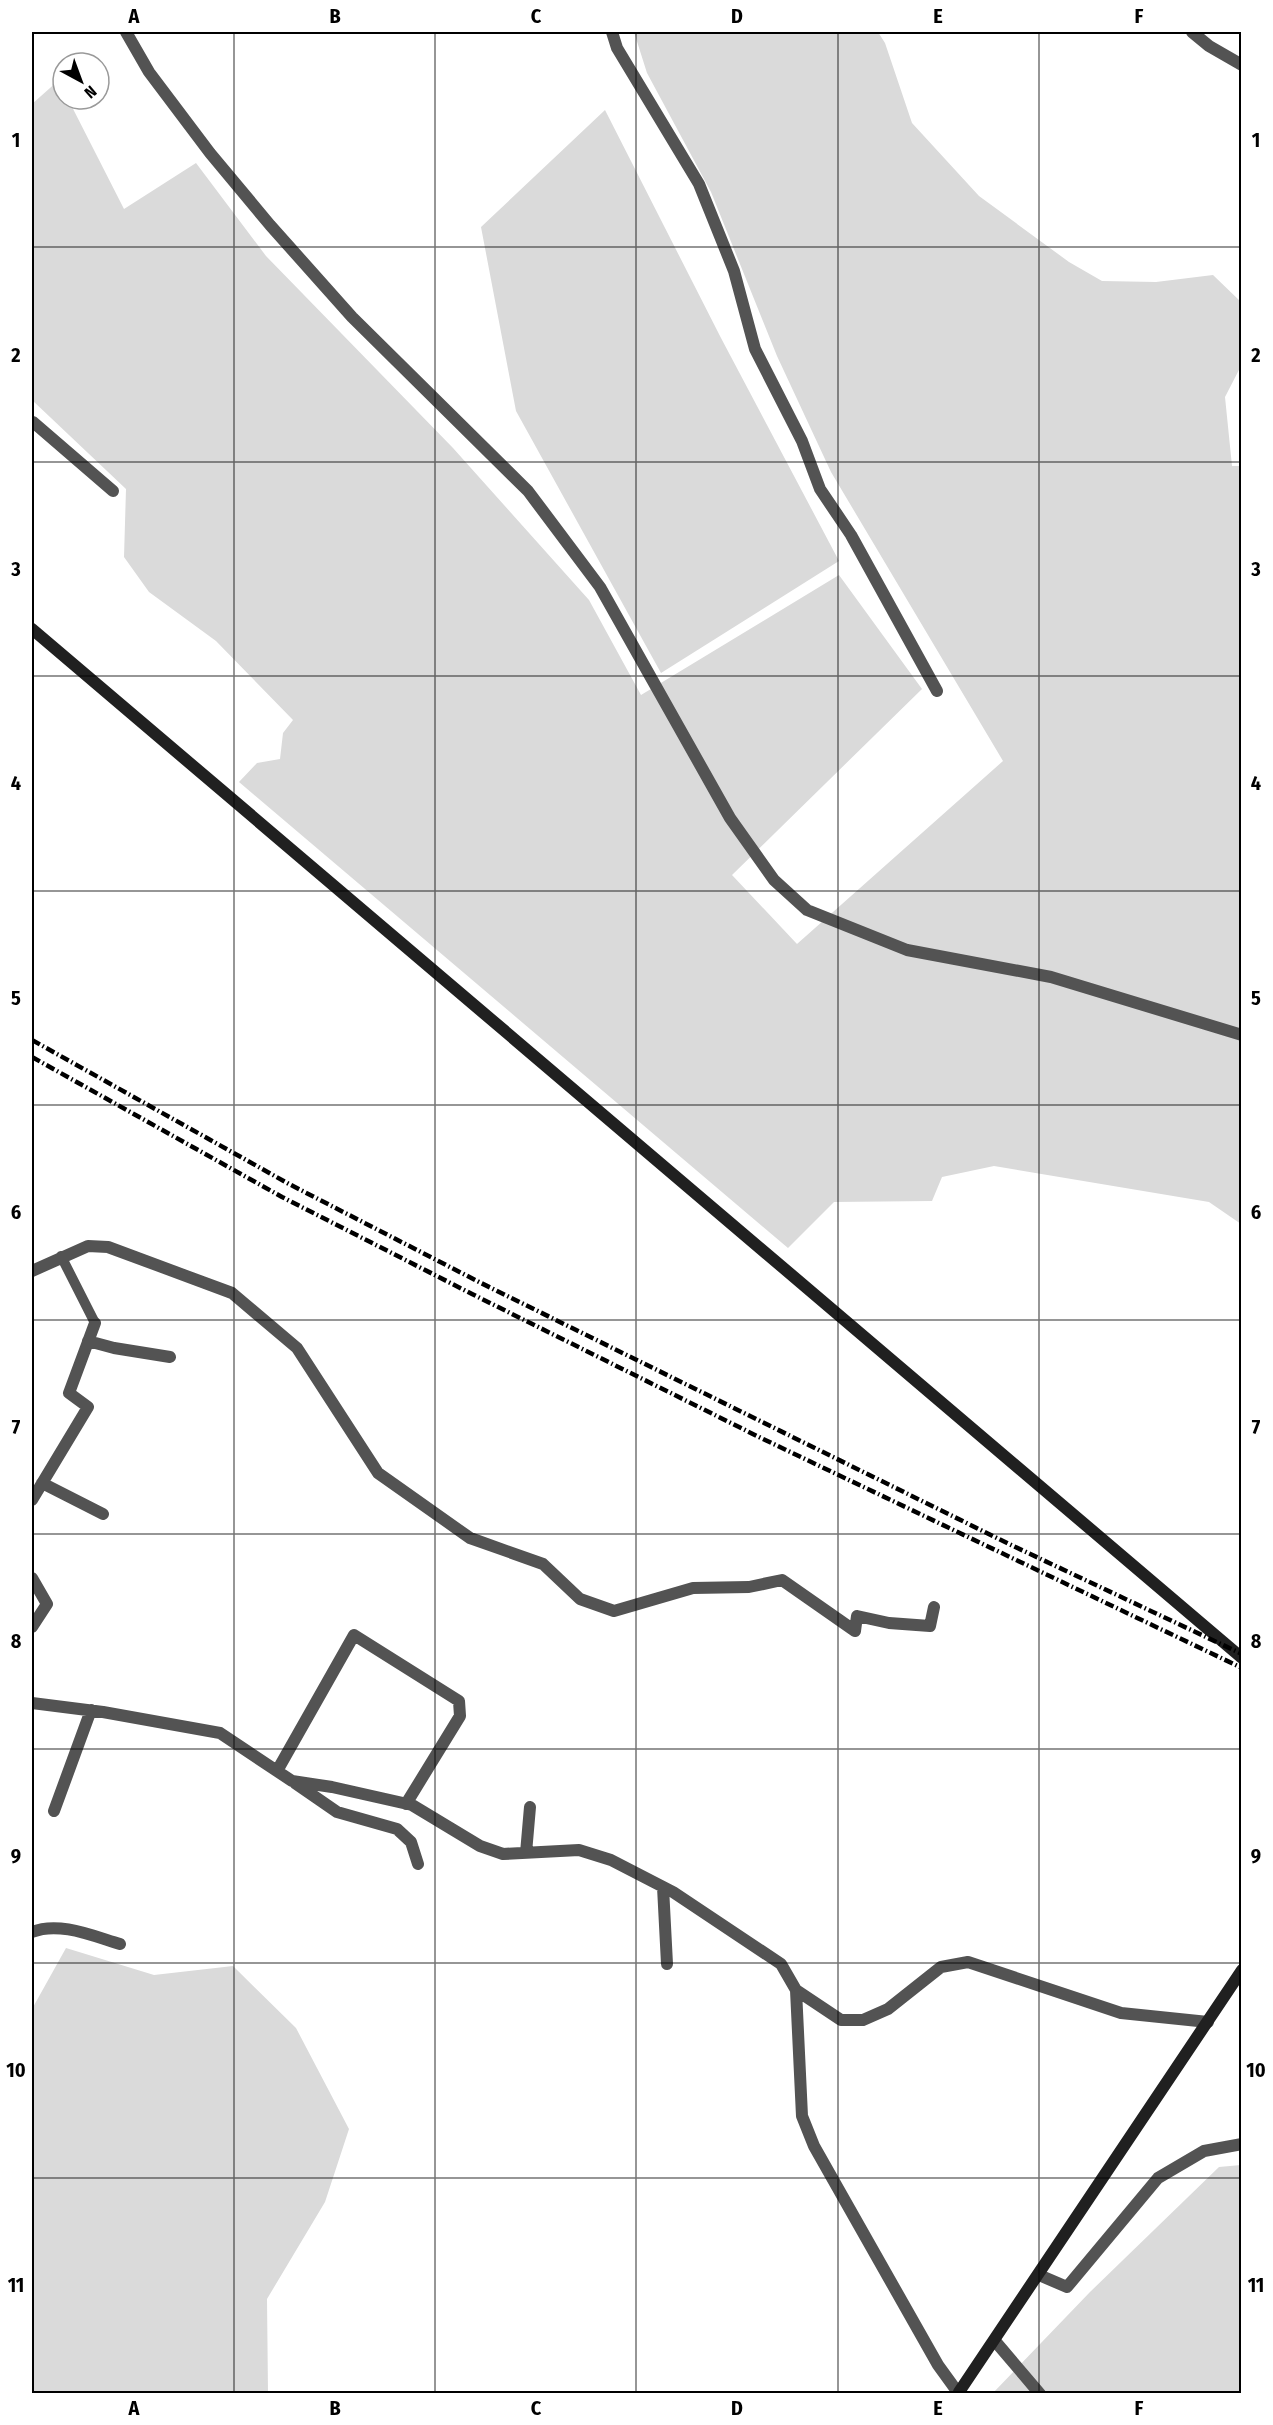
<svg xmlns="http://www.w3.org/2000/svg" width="1273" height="2425" viewBox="0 0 1273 2425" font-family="'Fira Sans Condensed',sans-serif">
	<rect width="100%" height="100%" fill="#fff"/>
	<!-- green -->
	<path fill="#dadada" d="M634 32H878L885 43 912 123 979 196 1069 262 1102 281 1156 282 1213 275 1240 301 1241 366 1225 397 1232 466H1242L1241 1224 1209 1202 994 1166 942 1177 932 1201 834 1202 788 1248 239 782 257 763 280 759 283 733 293 720 216 641 149 592 124 557 126 489 32 400V104L59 80 63 89V99H68L124 209 196 163 266 256 453 448 589 600 641 695 839 575 922 689 732 875 797 944 1003 761 831 472 777 356 711 192 647 73Z
		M605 110 721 338 839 561 661 673 516 411 481 227Z
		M66 1948 154 1975 233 1966 296 2028 349 2129 325 2202 267 2299 268 2393H32V2009Z
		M1241 2165V2393L992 2394 1090 2292 1219 2167Z"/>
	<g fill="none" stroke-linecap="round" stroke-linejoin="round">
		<!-- lane -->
		<path stroke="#535353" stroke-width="10" d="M61 1256 95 1323"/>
		<!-- street -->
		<path stroke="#535353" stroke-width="12" d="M126 32 149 72 210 153 270 225 352 317 528 491 600 587 730 818 774 880 807 910 907 950 1051 977 1242 1035
			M612 32 617 48 699 184 734 271 755 349 802 441 820 489 851 535 937 691
			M1192 32 1209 46 1242 65
			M32 424 33 422 113 491
			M32 1271 88 1246 108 1247 232 1293 297 1348 378 1473 470 1538 543 1564 580 1599 614 1611 693 1588 749 1587 782 1580 855 1631 857 1616 889 1623 930 1626 934 1607
			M88 1341 114 1348 170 1357
			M42 1483 103 1514
			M32 1500 88 1407 69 1393 95 1323
			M32 1578 47 1604 32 1627
			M32 1703 103 1712 220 1733 292 1781 332 1787 412 1805 480 1846 503 1854 579 1850 611 1860 673 1892 781 1964 796 1990 841 2020H863L888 2009 941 1967 968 1962 1121 2013 1208 2022
			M277 1771 354 1635 459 1701 460 1716 406 1804
			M295 1783 337 1812 397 1829 411 1842 418 1864
			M54 1811 91 1710
			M526 1853 530 1807
			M663 1887 667 1964
			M32 1932C59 1921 93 1936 120 1944
			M796 1990 802 2116 814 2146 938 2365 959 2394
			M1039 2275 1067 2287 1158 2178 1204 2151 1242 2144
			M995 2341 1040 2394"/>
		<!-- secondary -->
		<path stroke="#202020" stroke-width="12" d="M32 629 1242 1658
			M959 2392 1242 1970"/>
		<!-- rail -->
		<path stroke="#000" stroke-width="4.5" stroke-dasharray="9 3 1.5 3" stroke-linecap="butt" d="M32 1040 289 1184 479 1282 1009 1544 1242 1654
			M32 1057 282 1197 472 1294 759 1437 1242 1668"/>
	</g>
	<!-- grid -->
	<path fill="none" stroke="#000" stroke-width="1.5" stroke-opacity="0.55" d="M234 32V2394M435 32V2394M636 32V2394M838 32V2394M1039 32V2394M32 247H1242M32 462H1242M32 676H1242M32 891H1242M32 1105H1242M32 1320H1242M32 1534H1242M32 1749H1242M32 1963H1242M32 2178H1242"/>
	<!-- border -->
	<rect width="1273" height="2425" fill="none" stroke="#ffffff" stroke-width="66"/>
	<!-- north arrow -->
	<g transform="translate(81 81) rotate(139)"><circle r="28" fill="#ffffff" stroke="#999999" stroke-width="1.5"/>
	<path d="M0-4.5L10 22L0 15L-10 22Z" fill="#000000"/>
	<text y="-9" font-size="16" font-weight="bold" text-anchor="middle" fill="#000000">N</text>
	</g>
	<rect x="33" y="33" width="1207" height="2359" fill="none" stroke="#000" stroke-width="2"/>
	<g font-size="20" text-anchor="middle" font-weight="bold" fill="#000">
		<text x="134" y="23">A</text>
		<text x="335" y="23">B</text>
		<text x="536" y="23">C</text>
		<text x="737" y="23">D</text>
		<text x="938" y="23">E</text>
		<text x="1139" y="23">F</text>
		<text x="16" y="147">1</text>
		<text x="1256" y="147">1</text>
		<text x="16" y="362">2</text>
		<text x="1256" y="362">2</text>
		<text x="16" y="576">3</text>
		<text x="1256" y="576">3</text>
		<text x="16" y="790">4</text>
		<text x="1256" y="790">4</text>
		<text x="16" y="1005">5</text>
		<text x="1256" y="1005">5</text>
		<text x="16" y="1219">6</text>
		<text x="1256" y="1219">6</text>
		<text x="16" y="1434">7</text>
		<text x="1256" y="1434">7</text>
		<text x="16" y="1648">8</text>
		<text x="1256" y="1648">8</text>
		<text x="16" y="1863">9</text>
		<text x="1256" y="1863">9</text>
		<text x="16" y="2077">10</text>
		<text x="1256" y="2077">10</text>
		<text x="16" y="2292">11</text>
		<text x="1256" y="2292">11</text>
		<text x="134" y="2415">A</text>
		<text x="335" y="2415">B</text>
		<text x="536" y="2415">C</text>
		<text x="737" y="2415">D</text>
		<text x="938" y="2415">E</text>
		<text x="1139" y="2415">F</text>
	</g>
</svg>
